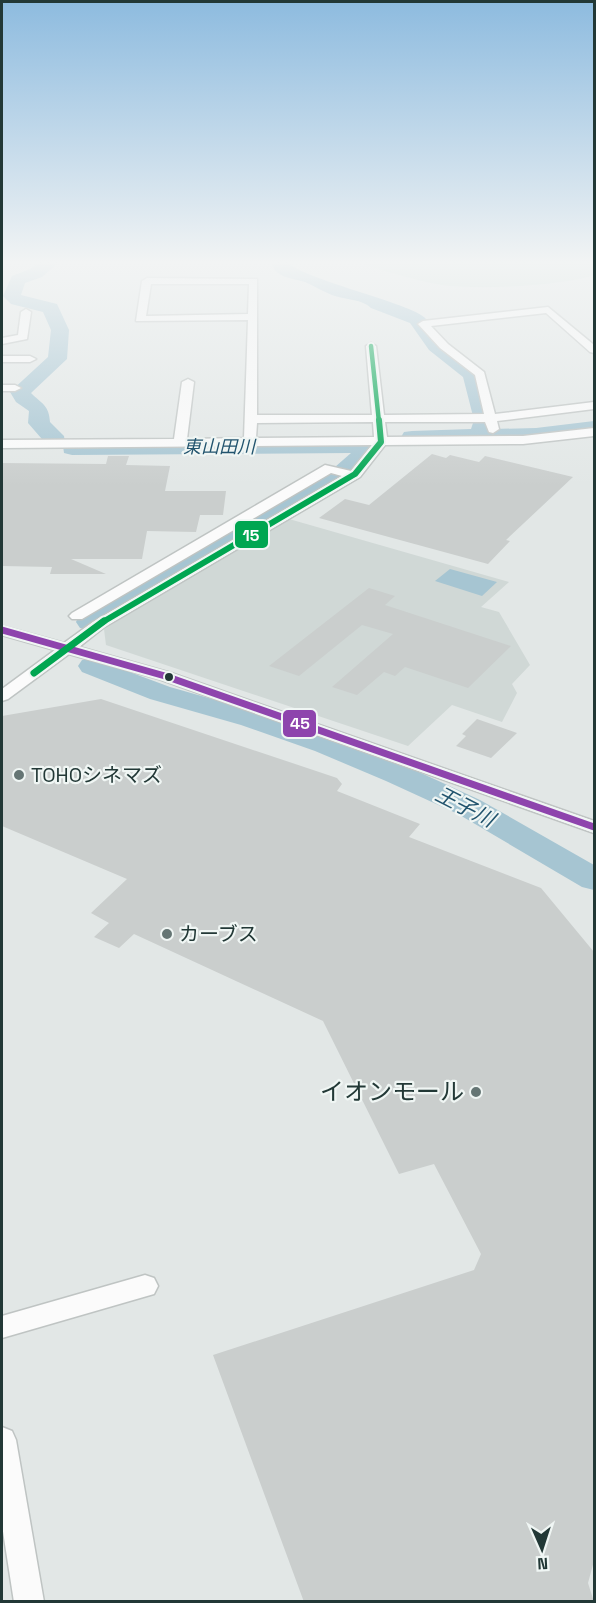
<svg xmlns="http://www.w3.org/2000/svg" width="596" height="1603" viewBox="0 0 596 1603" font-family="'Space Grotesk','Noto Sans JP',sans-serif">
	<rect width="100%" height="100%" fill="#e2e7e6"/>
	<!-- built -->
	<path fill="#d0d8d6" d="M289 519 509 582 481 607 499 612 530 665 512 684 517 693 502 722 452 705 408 746 106 645 104 629Z"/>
	<!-- green -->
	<path fill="#ccdfd6" d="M353 261H594V275C561 286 478 290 442 285 413 280 381 270 353 261Z"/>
	<!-- water -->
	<path fill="#a6c5d2" d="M450 569 497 582 482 596 435 581Z"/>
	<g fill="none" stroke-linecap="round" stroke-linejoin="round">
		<!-- river -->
		<path fill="#a6c5d2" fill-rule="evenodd" d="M41 261H60L42 277 25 283 21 295 57 304 69 330 67 359 31 393C42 404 49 405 50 422L64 436 65 443 366 439 374 441 377 446 364 467 351 477 102 623 98 628 89 630 80 628 76 622 80 613 335 467 351 453 72 455 64 453 63 446H48L28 423 29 411 16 402 10 392 48 357 51 330 43 312 11 304 3 296 12 276 30 269Z
			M271 261H287C296 277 398 300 421 315 431 321 436 335 444 343 455 353 471 361 480 372 484 377 496 413 496 420 495 423 493 426 492 429L536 428 594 421V433L536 440 404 444 401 437 404 432 412 431 471 429 474 420 463 377 429 350 410 323 371 308C362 299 347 300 335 296 325 293 315 286 305 282 292 278 274 278 271 261Z
			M92 658 170 687 261 713 337 739 408 767 480 800 594 865V890L582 887 458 814 386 781 315 751 241 725 150 699 82 672 78 666 82 660Z"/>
	</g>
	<!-- building -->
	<path fill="#cacecd" d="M432 454 446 458 450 455 479 462 485 456 573 477 506 540 510 541 488 564 319 518 345 499 369 505Z
		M108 456H129L126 465 170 466 165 491H226L223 515H200L196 532 147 531 142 559H71L106 574H50L52 567 2 566V463L106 464Z
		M369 588 395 596 385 605 511 646 468 688 405 667 395 676 384 672 357 695 332 687 393 634 362 625 299 676 269 666Z
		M101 699 337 778 342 784 337 791 420 824 409 837 541 888 594 952V1561L588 1583 594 1602H304L213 1355 474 1270 481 1254 434 1164 399 1174 323 1021 134 934 119 948 94 937 109 923 91 913 127 879 2 826V716Z
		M477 719 517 733 491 758 456 746 466 736 462 734Z"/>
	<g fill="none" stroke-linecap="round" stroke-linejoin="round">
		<defs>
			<path id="minor" d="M147 278 257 279V415H372L366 346 371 343 376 346 384 415 484 414 475 375 440 348 418 324 423 321 548 307 594 345V353L590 352 546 313 431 326 448 344 484 372 495 414 594 402V409L497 421 499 429 493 433 489 432 485 422H385L387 437 523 436 594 428V436L523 444 385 445 360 477 103 628 79 647 171 673 594 821V833L159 679 69 654 8 699 2 701V689L55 650 2 635V626L64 643 93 622 342 476 331 473 82 619H72L69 616 72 613 325 465 351 471 372 445 2 448V440L174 439 182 382 188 379 194 382 187 439 244 438 248 320 136 321 142 281ZM151 284H249L248 314 146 316ZM373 422 374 437 256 438 257 423Z
				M26 309 31 312 27 339 2 344V338L18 335 21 312Z
				M2 356H30L36 359 30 362H2Z
				M2 385H15L21 388 15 391H2Z
				M145 1275 154 1278 158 1286 154 1294 2 1338V1316Z
				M2 1427 12 1431 16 1440 44 1602H14L2 1525Z"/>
		</defs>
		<!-- minor casing -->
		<use href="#minor" stroke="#bfc4c3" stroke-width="3"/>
		<!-- minor -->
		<use href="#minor" fill="#fbfbfb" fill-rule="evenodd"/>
		<defs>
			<path id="bus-1" d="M2 630 165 676 594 827"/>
			<path id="bus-2-far2" d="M371 346 379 422"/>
			<path id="bus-2-far1" d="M101 623 355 474 381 442 379 420"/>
			<path id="bus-2" d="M34 673 104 621"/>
		</defs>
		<!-- bus-1 casing -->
		<use href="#bus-1" stroke="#f0f6f4" stroke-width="11"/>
		<!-- bus-2-far2 casing -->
		<use href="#bus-2-far2" stroke="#f0f6f4" stroke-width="8"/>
		<!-- bus-2-far1 casing -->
		<use href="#bus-2-far1" stroke="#f0f6f4" stroke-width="10"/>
		<!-- bus-2 casing -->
		<use href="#bus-2" stroke="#f0f6f4" stroke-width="11"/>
		<!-- bus-1 -->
		<use href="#bus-1" stroke="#8e44ad" stroke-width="7"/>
		<!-- bus-2-far2 -->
		<use href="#bus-2-far2" stroke="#00a651" stroke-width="4.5"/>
		<!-- bus-2-far1 -->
		<use href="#bus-2-far1" stroke="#00a651" stroke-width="6"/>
		<!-- bus-2 -->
		<use href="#bus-2" stroke="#00a651" stroke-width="7"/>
	</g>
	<!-- sky -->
	<linearGradient id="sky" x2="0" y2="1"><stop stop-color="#8dbbdf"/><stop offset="0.54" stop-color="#f2f4f4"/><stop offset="1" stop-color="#f2f4f4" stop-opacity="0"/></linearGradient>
	<rect width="596" height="486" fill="url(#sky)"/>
	<!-- markers -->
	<circle fill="#223836" stroke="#f0f6f4" stroke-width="2" cx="169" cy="677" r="5"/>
	<g fill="#657574" stroke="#f0f6f4" stroke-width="2">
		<circle cx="19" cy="775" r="6"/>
		<circle cx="167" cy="934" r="6"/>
		<circle cx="476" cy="1092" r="6"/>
	</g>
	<g text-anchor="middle" stroke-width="4.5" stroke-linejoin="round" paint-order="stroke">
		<!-- far-water labels -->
		<g font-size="18" font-style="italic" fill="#22546e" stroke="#f0f6f4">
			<text x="219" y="453">東山田川</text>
		</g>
		<!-- poi labels -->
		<g font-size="20" fill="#223836" stroke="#f0f6f4" text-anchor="start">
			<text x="31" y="782">TOHOシネマズ</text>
			<text x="179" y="941">カーブス</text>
		</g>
		<!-- water labels -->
		<g font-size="21" font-style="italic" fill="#22546e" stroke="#f0f6f4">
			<text transform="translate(465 807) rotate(27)" y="7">王子川</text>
		</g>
		<!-- near-poi labels -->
		<g font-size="24" fill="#223836" stroke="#f0f6f4" text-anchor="end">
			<text x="464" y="1100">イオンモール</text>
		</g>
	</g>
	<g stroke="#f0f6f4" stroke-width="2">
		<rect x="234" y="520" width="35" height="29" rx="6" fill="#00a651"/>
		<rect x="282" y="709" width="35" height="29" rx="6" fill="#8e44ad"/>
	</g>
	<g font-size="16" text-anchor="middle" font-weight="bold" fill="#fff">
		<text x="251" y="541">15</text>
		<text x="300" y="729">45</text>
	</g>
	<!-- border -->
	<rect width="596" height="1603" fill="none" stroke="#223836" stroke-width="6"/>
	<!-- north arrow -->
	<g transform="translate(542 1549) rotate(177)" stroke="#f0f6f4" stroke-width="4.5" paint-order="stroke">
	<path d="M0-4.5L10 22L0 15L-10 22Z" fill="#223836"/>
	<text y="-9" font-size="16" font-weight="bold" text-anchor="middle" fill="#223836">N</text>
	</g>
</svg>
